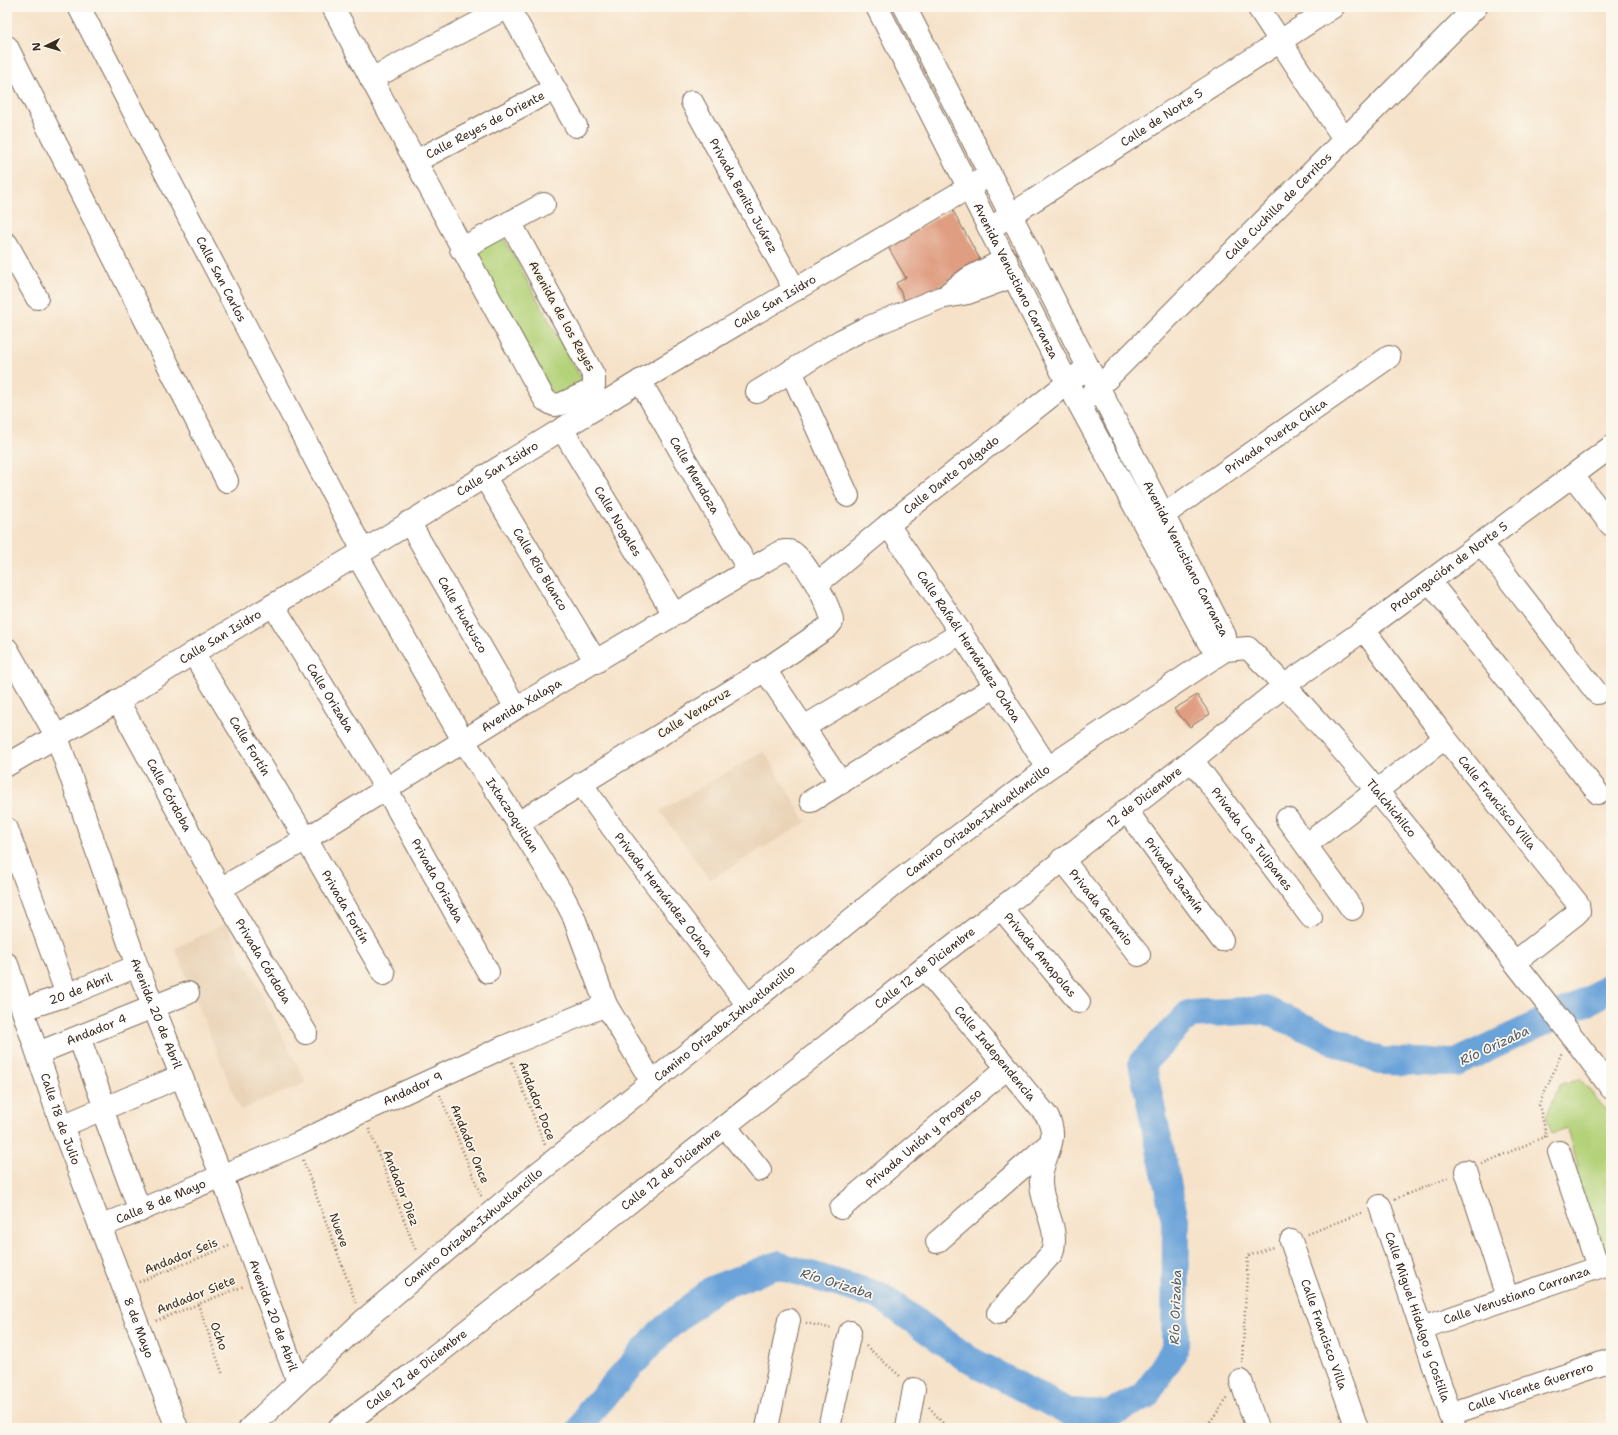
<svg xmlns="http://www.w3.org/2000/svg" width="1618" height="1435" viewBox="0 0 1618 1435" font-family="'Shantell Sans',sans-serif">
	<rect width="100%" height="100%" fill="#fbf7ec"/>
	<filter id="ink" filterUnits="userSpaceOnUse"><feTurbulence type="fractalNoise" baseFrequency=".025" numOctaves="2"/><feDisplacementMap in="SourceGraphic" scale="8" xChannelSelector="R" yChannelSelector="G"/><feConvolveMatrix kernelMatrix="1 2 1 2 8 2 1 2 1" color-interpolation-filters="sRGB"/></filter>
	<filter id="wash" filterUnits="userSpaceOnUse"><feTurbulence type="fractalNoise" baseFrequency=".012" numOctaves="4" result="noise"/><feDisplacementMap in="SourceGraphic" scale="16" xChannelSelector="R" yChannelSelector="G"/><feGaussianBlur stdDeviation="0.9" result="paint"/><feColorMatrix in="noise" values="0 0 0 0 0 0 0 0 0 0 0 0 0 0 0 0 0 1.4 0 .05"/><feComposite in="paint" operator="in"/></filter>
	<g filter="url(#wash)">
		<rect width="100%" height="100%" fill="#f6e2c9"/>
		<!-- built -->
		<path fill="#ead4b8" d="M764 751 806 822 710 880 660 811Z
			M226 923 306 1083 240 1110 175 948Z"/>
		<!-- green -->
		<path fill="#b4d279" stroke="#787e4c" d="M503 237 584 384 554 401 473 253Z
			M1580 1079 1611 1116V1255L1596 1259 1568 1168 1578 1167 1567 1129 1552 1134 1546 1116 1561 1083Z"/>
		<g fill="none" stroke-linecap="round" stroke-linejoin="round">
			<!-- river -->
			<path stroke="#6aa3d9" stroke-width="28" d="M582 1428 590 1412 660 1333 713 1289 777 1265 880 1296 968 1359 1068 1412 1110 1414 1146 1395 1175 1349 1176 1225 1142 1063 1189 1014 1265 1010 1380 1061 1456 1063 1594 998 1611 985"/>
		</g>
		<g id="blocks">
			<!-- building -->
			<path fill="#df9d81" d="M952 209 981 261 907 305 896 283 906 278 888 247Z
				M1197 695 1210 714 1190 727 1174 709Z"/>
		</g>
	</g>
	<g filter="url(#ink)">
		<use href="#blocks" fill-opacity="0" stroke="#7c6a5a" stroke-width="1"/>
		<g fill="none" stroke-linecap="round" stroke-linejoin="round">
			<defs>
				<g id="minor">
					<path id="s1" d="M79 7 363 551"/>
					<path d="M333 7C403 138 473 270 545 400L554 405 561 404 590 391 594 386V376L510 222"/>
					<path d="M508 7 576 126"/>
					<path id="s2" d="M877 7 1067 382 1209 643 1225 650 1248 648C1319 719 1383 797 1446 876 1502 946 1558 1016 1611 1088"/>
					<path id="s3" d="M905 7 1225 636V650"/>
					<path d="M1258 7 1344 139"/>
					<path d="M7 47 227 481"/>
					<path d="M371 79 508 7"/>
					<path id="s4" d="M692 102 795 290"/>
					<path id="s5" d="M416 161 554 89"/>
					<path id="s6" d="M997 224 1333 7"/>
					<path d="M7 244 37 298"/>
					<path d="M461 249 544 204"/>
					<path d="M950 292 969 278 1006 259"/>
					<path d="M791 371 848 496"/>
					<path id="s7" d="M640 381 749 570"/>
					<path d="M757 392 842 340 864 329 940 298 968 293 1014 276"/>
					<path id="s8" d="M1088 398 1476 7"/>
					<path id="s9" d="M562 429 674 614"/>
					<path id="s10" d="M484 476 596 662"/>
					<path d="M1573 476 1611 525"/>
					<path id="s11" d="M1162 516 1389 357"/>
					<path id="s12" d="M409 522 516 708"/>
					<path id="s13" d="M888 525 961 633 1048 768"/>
					<path d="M1481 543 1597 693"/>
					<path id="s14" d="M357 555 463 740 518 823 562 894 573 915 606 1005 652 1082"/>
					<path d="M1430 582 1598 793"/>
					<path id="s15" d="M817 584 888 525 1080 373"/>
					<path id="s16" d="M273 605 387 790 488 972"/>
					<path id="s17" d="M1364 630 1445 738 1578 904 1579 911 1576 914 1515 962"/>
					<path id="s18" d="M7 649 57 737 137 966 222 1177 298 1382"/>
					<path id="s19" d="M193 653 306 839 384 974"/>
					<path d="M765 670 841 783"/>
					<path id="s20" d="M118 701 220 889 306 1033"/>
					<path d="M804 727 961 633"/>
					<path id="s21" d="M1192 760 1311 917"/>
					<path id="s22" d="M7 765 118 701 193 653 357 555 640 381 990 175"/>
					<path id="s23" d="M581 783 611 826 748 1005"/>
					<path d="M811 801 996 686"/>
					<path id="s24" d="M1126 810 1222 940"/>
					<path d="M1287 819 1352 909"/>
					<path d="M7 829 67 995"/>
					<path d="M1306 845 1445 738"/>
					<path id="s25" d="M1062 859 1139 955"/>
					<path id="s26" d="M220 889 306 839 516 708 780 552C784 551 788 550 792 552 804 558 832 609 832 622L828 627 765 670 518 823"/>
					<path id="s27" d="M1001 908 1079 1002"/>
					<path id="s28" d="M7 964 62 1126 177 1428"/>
					<path id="s29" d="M924 968 1047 1116C1062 1143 1039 1157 1041 1184 1042 1207 1060 1229 1052 1253L998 1313"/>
					<path id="s30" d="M23 1009 67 995 137 966"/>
					<path d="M79 1037 105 1108"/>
					<path id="s31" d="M38 1053 188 993"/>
					<path d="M102 1109 140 1211"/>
					<path d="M62 1126 181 1076"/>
					<path d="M725 1126 760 1170"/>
					<path d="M1559 1152 1598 1267"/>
					<path d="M1466 1171 1507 1297"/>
					<path id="s32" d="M1380 1206 1455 1428"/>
					<path id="s33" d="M841 1208 1007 1068"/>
					<path id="s34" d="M100 1227 297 1144 362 1112 506 1046 606 1005"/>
					<path id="s35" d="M1291 1241 1357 1428"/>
					<path d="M937 1242 1049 1144"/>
					<path id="s36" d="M1422 1328 1611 1263"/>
					<path d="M1241 1381 1257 1428"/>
					<path id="s37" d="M1450 1414 1611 1360"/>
					<path id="s38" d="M250 1428 363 1321 538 1173 748 1005 892 886 1048 768 1225 650"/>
					<path id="s39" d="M339 1428 412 1374 578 1243 924 968 1192 760 1285 685 1364 630 1611 447"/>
					<path d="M767 1428 789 1320"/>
					<path d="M829 1428 850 1332"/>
					<path d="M907 1428 914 1389"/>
				</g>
			</defs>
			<!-- minor casing -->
			<use href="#minor" stroke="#7c6a5a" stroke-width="24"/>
			<!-- path -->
			<path stroke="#7c6a5a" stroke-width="2.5" stroke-dasharray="1 3" stroke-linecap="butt" d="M512 1062 545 1145
				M440 1095 482 1198
				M369 1129 416 1251
				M1547 1137 1539 1105 1562 1052
				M303 1160 356 1303
				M1482 1164 1546 1136
				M1395 1199 1450 1177
				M1308 1234 1363 1212
				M139 1282 229 1246
				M198 1304 223 1375
				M156 1321 244 1286
				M806 1323 833 1329
				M866 1346 901 1377
				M1242 1363 1248 1256 1273 1247
				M929 1407 947 1428
				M1205 1428 1228 1398"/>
			<!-- minor -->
			<use href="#minor" stroke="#fff" stroke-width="22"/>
		</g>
	</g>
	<g text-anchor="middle" stroke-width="3.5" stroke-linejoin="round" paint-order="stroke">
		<!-- street labels -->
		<g font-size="12" fill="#3b2a1e" stroke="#fbf7ec">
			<text dy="4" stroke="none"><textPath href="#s6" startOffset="196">Calle de Norte 5</textPath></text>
			<text dy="4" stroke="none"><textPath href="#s5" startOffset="78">Calle Reyes de Oriente</textPath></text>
			<text dy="4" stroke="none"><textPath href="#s4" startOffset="107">Privada Benito Juárez</textPath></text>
			<text dy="4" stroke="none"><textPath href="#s8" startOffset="270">Calle Cuchilla de Cerritos</textPath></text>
			<text dy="4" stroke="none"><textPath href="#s1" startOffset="307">Calle San Carlos</textPath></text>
			<text dy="4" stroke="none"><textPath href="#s2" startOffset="307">Avenida Venustiano Carranza</textPath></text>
			<text dy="4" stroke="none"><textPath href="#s22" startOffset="897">Calle San Isidro</textPath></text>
			<text transform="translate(562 316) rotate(61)" y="4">Avenida de los Reyes</text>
			<text dy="4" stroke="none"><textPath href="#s11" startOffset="139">Privada Puerta Chica</textPath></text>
			<text dy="4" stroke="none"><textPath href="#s22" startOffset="573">Calle San Isidro</textPath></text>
			<text dy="4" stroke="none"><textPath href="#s15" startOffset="173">Calle Dante Delgado</textPath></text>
			<text dy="4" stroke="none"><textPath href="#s7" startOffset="109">Calle Mendoza</textPath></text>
			<text dy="4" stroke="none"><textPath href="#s9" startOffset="108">Calle Nogales</textPath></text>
			<text dy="4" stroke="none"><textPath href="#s3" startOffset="619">Avenida Venustiano Carranza</textPath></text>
			<text dy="4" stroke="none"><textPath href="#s39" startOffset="1405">Prolongación de Norte 5</textPath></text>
			<text dy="4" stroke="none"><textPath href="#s10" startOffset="109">Calle Río Blanco</textPath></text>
			<text dy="4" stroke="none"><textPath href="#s12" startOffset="107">Calle Huatusco</textPath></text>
			<text dy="4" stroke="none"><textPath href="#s22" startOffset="249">Calle San Isidro</textPath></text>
			<text dy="4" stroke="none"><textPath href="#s13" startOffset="146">Calle Rafaél Hernández Ochoa</textPath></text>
			<text dy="4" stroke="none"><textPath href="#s16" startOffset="109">Calle Orizaba</textPath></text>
			<text dy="4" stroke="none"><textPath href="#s26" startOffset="353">Avenida Xalapa</textPath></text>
			<text transform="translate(694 713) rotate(-32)" y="4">Calle Veracruz</text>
			<text dy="4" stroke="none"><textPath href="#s19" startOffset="109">Calle Fortín</textPath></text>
			<text dy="4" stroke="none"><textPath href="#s20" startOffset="107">Calle Córdoba</textPath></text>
			<text dy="4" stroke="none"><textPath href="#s39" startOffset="1023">12 de Diciembre</textPath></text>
			<text dy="4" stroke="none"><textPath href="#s17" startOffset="218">Calle Francisco Villa</textPath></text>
			<text dy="4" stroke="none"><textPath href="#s2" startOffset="973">Tlalchichilco</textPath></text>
			<text dy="4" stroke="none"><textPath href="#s14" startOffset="303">Ixtaczoquitlan</textPath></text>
			<text dy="4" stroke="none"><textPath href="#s38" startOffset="948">Camino Orizaba-Ixhuatlancillo</textPath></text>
			<text dy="4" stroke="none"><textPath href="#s21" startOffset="99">Privada Los Tulipanes</textPath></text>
			<text dy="4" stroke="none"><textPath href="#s24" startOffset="81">Privada Jazmín</textPath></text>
			<text dy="4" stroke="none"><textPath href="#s16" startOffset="321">Privada Orizaba</textPath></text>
			<text dy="4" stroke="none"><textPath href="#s23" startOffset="139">Privada Hernández Ochoa</textPath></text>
			<text dy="4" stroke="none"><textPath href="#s19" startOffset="296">Privada Fortín</textPath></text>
			<text dy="4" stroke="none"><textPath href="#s25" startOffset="62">Privada Geranio</textPath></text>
			<text dy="4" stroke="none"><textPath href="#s27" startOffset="61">Privada Amapolas</textPath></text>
			<text dy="4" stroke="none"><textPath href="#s20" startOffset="298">Privada Córdoba</textPath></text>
			<text dy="4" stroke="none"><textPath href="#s39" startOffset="745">Calle 12 de Diciembre</textPath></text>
			<text dy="4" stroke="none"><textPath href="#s30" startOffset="61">20 de Abril</textPath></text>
			<text dy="4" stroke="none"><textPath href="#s18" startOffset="395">Avenida 20 de Abril</textPath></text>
			<text dy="4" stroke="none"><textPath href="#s38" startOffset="624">Camino Orizaba-Ixhuatlancillo</textPath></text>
			<text dy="4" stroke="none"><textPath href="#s31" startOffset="63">Andador 4</textPath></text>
			<text dy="4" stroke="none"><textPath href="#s29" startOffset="111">Calle Independencia</textPath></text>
			<text dy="4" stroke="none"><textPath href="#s34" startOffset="342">Andador 9</textPath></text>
			<text transform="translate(537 1101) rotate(69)" y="4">Andador Doce</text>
			<text dy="4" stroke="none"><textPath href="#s28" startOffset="164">Calle 18 de Julio</textPath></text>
			<text dy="4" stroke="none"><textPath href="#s33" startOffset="108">Privada Unión y Progreso</textPath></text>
			<text transform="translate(470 1144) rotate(68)" y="4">Andador Once</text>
			<text dy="4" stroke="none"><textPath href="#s39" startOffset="421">Calle 12 de Diciembre</textPath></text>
			<text transform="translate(401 1188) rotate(69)" y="4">Andador Diez</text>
			<text dy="4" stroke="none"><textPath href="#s34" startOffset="66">Calle 8 de Mayo</textPath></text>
			<text dy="4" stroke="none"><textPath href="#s38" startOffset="300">Camino Orizaba-Ixhuatlancillo</textPath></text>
			<text transform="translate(339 1230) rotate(70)" y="4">Nueve</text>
			<text transform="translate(181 1256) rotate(-22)" y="4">Andador Seis</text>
			<text transform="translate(196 1295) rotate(-22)" y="4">Andador Siete</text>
			<text dy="4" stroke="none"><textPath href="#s36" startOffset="100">Calle Venustiano Carranza</textPath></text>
			<text dy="4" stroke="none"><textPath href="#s18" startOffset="719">Avenida 20 de Abril</textPath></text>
			<text dy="4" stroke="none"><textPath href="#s32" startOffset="117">Calle Miguel Hidalgo y Costilla</textPath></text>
			<text dy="4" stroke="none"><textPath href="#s28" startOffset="387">8 de Mayo</textPath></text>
			<text dy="4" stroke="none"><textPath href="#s35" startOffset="99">Calle Francisco Villa</textPath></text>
			<text transform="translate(219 1336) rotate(70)" y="4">Ocho</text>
			<text dy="4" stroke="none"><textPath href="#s39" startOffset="97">Calle 12 de Diciembre</textPath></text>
			<text dy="4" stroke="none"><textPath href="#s37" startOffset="85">Calle Vicente Guerrero</textPath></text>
		</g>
		<!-- water labels -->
		<g font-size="13" font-style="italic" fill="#4e5a69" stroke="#fbf7ec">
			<text transform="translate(1494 1045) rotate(-25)" y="5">Río Orizaba</text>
			<text transform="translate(837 1283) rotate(17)" y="5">Río Orizaba</text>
			<text transform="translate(1175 1307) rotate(-88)" y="5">Río Orizaba</text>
		</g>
	</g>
	<!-- margin -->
	<rect width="1618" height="1435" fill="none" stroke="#fbf7ec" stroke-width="24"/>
	<!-- north arrow -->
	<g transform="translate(46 46) rotate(265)" stroke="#fbf7ec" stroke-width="3" paint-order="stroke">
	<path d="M0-3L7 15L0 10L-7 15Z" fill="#3b2a1e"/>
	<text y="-6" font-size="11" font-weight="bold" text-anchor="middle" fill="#3b2a1e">N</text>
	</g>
</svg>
